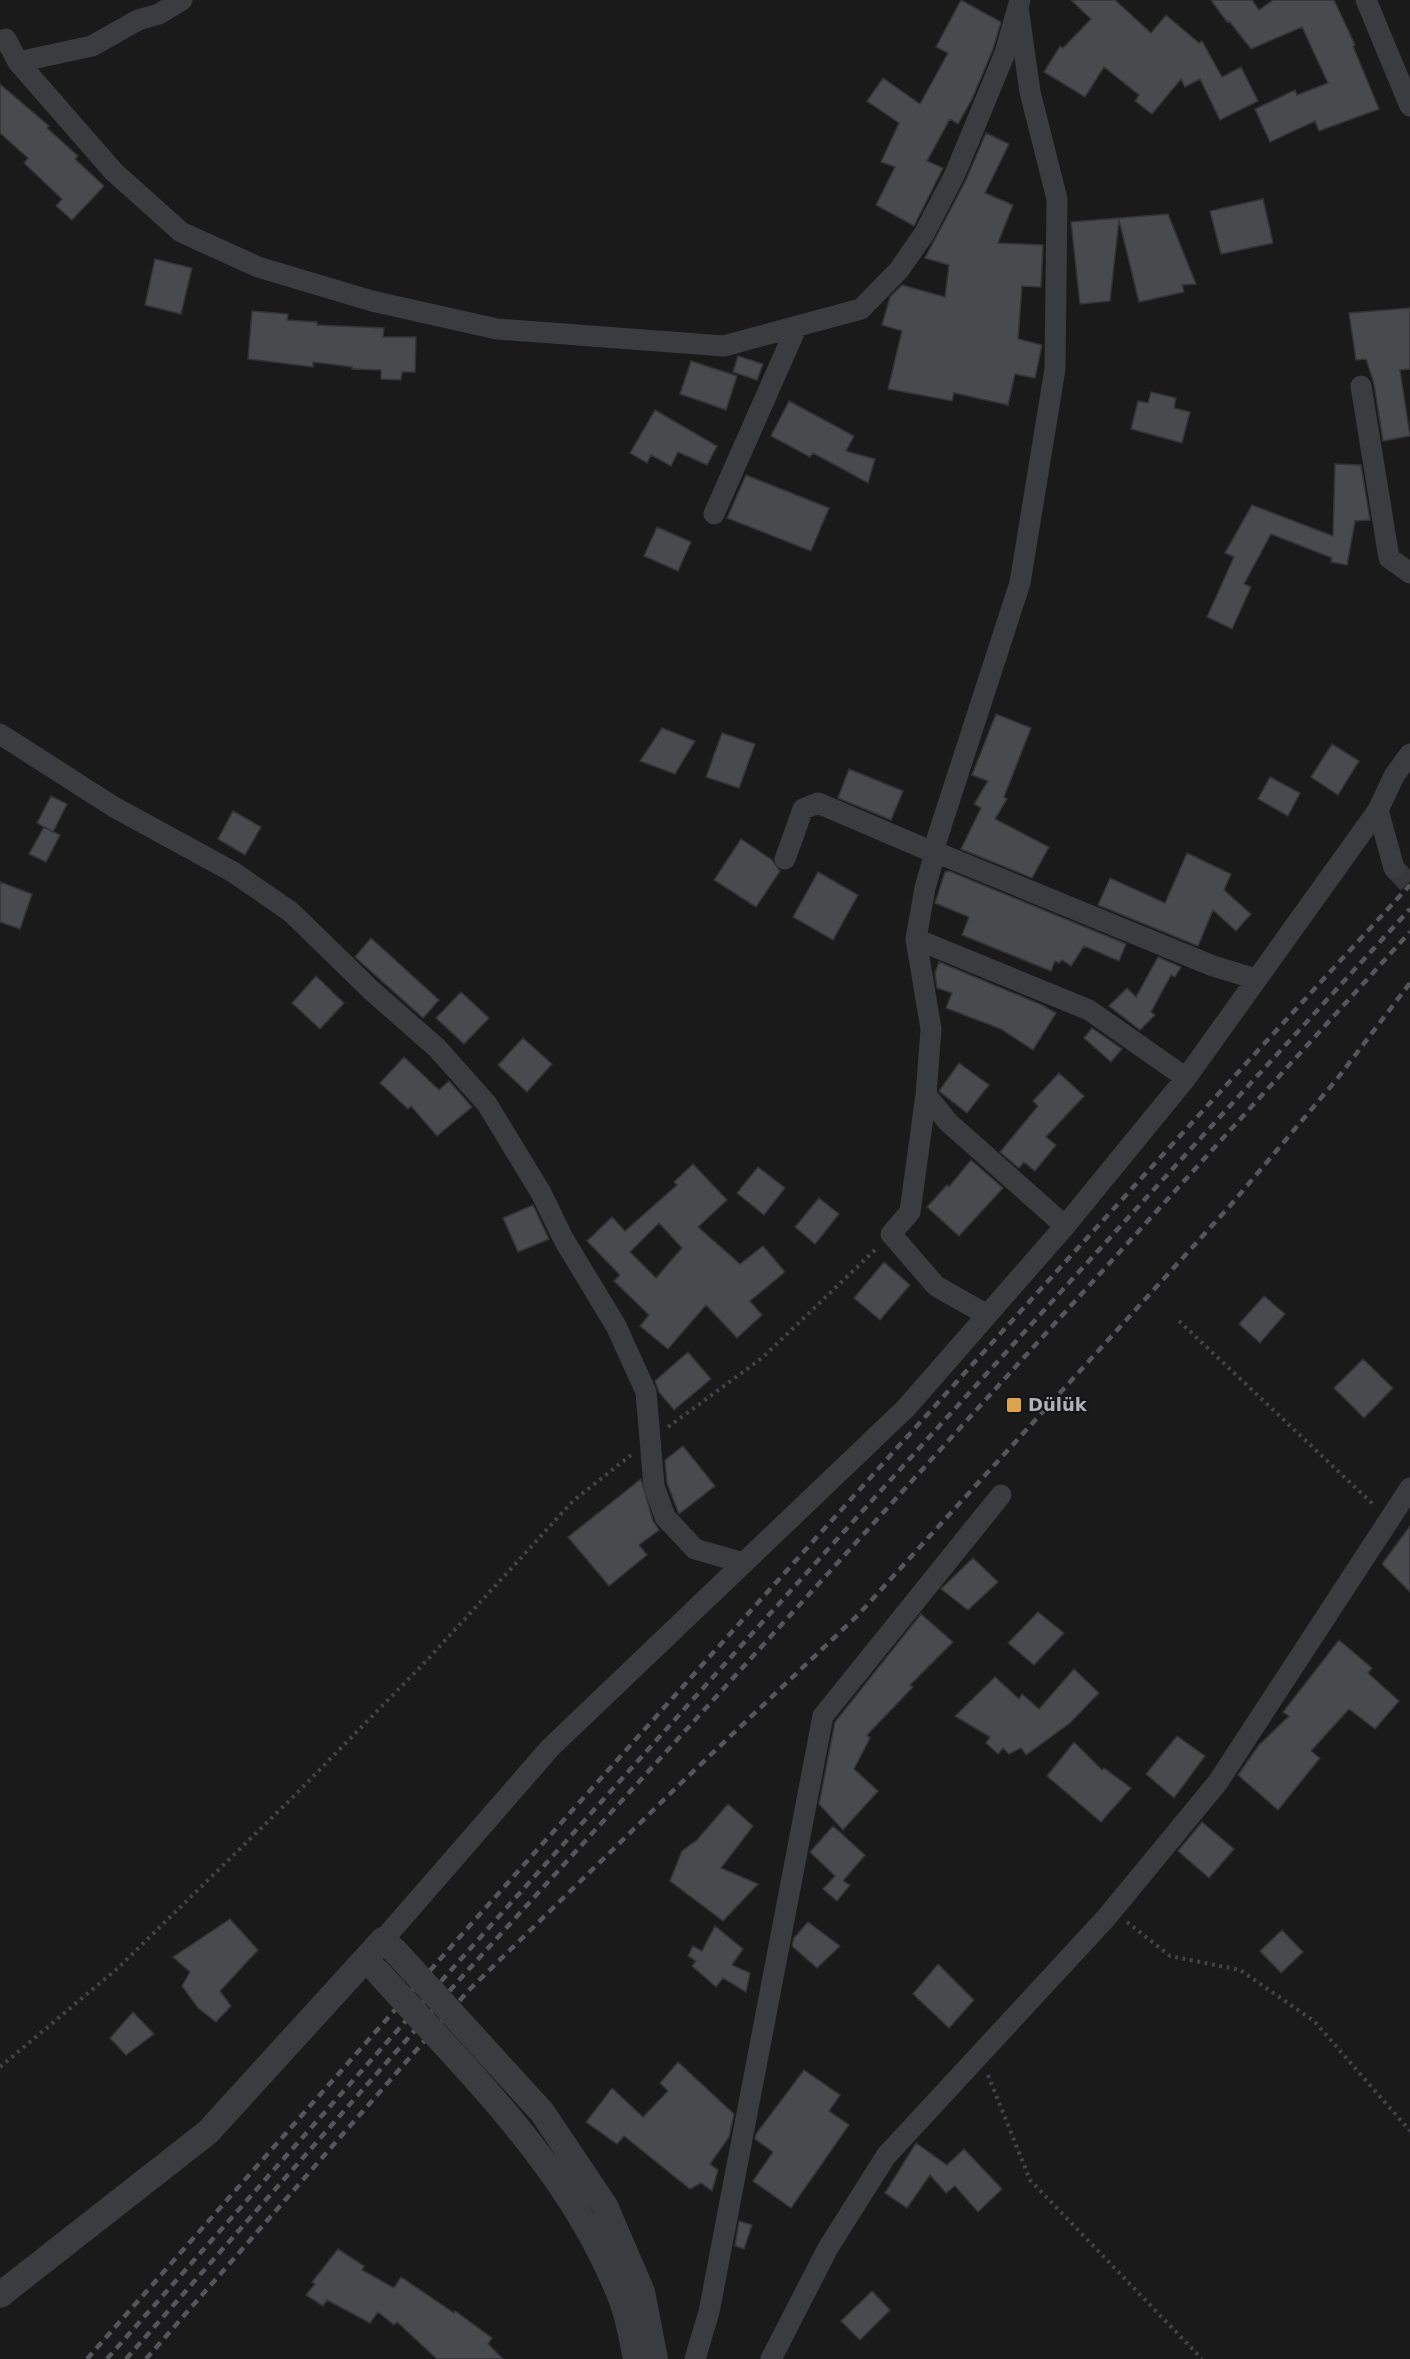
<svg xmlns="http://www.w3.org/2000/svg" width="1410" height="2359" viewBox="0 0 1410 2359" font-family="'DejaVu Sans',sans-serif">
	<rect width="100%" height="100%" fill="#1a1a1b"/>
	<!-- building -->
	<path fill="#494a4d" stroke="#343437" stroke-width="1.5" fill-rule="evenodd" d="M961 0 1001 22 993 49 972 99 958 124 950 119 927 161 943 168 914 226 876 205 895 167 881 162 899 123 867 101 883 78 920 104 948 53 936 47Z
		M1071 0H1115L1151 33 1166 15 1199 43 1202 41 1222 77 1241 67 1258 101 1220 120 1200 79 1185 87 1181 79 1152 114 1135 101 1139 95 1104 67 1085 97 1044 72 1060 46 1063 48 1091 19Z
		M1211 0H1252L1259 10 1273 0H1334L1355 45 1353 46 1379 109 1319 131 1315 121 1270 142 1255 109 1295 90 1297 95 1328 83 1302 27 1251 49 1229 21 1227 22Z
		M0 84 49 126 47 128 78 156 75 159 104 186 72 220 56 206 62 199 24 163 28 158 0 133Z
		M986 133 1009 144 985 193 1013 205 998 243 1043 245 1041 287 1022 286 1018 339 1042 345 1035 378 1015 374 1008 405 954 393 952 401 888 389 902 331 882 325 890 297 902 285 945 297 949 265 925 258 966 180Z
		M1263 199 1273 243 1221 254 1210 211Z
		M1168 214 1196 284 1182 285 1184 292 1139 302 1119 220 1110 301 1080 304 1071 222Z
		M155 259 192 268 181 314 145 305Z
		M1410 308V369L1400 370 1410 436 1383 441 1374 384 1366 359 1356 360 1349 313Z
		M252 311 288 314 287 320 317 322V325L384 328 383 337H416L415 372H402L401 380 381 379V370L352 369V367L313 362V367L248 359Z
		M738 356 763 364 757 380 733 372Z
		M691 361 737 376 726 410 680 394Z
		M1151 392 1176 398 1174 408 1190 412 1182 443 1131 429 1138 401 1148 403Z
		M789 401 854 436 846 451 875 459 868 483 813 453 810 457 771 436Z
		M655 410 717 446 707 465 678 452 671 466 651 455 647 463 630 453Z
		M1335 464 1361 465 1370 520 1355 521 1347 565 1331 562 1332 558 1271 534 1244 584 1251 587 1232 629 1207 617 1234 557 1225 553 1252 505 1333 536Z
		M746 475 829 508 811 551 727 518Z
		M657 527 691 542 678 571 644 556Z
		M996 714 1031 728 1004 797 1007 799 995 819 1049 847 1032 878 961 849 981 808 974 804 988 781 972 775Z
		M662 728 695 741 675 774 640 761Z
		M722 733 755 744 739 788 706 777Z
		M1332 744 1359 761 1338 795 1311 777Z
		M849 769 903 791 891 820 838 798Z
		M1270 777 1300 793 1288 816 1258 799Z
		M51 796 67 804 53 832 37 823Z
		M233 811 261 827 245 855 218 839Z
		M44 827 60 835 46 862 29 854Z
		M741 839 772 860 780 871 756 907 714 880Z
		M1187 853 1231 874 1224 890 1251 914 1236 931 1213 910 1198 946 1098 905 1110 878 1165 903Z
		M949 871 1126 944 1119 961 1084 946 1071 966 1062 960 1059 963 1055 961 1051 971 962 935 969 917 935 903 945 872Z
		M818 872 858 895 833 940 793 917Z
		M0 882 32 894 20 929 0 922Z
		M371 938 439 1000 423 1018 355 957Z
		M1158 957 1181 967 1175 977 1171 975 1151 1012 1155 1015 1140 1030 1109 1006 1127 988 1136 997Z
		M939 962 1042 1005 1056 1013 1033 1050 1001 1029 946 1008 952 993 937 988 935 973Z
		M316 976 344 1003 320 1029 292 1003Z
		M461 992 489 1018 464 1044 436 1018Z
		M1092 1028 1122 1049 1111 1062 1084 1038Z
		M523 1038 552 1064 527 1092 498 1065Z
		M404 1057 439 1090 449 1081 472 1107 437 1136 411 1106 408 1109 380 1083Z
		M959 1063 989 1085 967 1113 939 1091Z
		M1059 1073 1084 1096 1046 1137 1056 1145 1035 1171 1024 1162 1019 1168 1000 1152 1038 1106 1033 1101Z
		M971 1160 1003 1188 959 1236 927 1207 947 1185 949 1187Z
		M693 1164 727 1200 698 1227 740 1264 763 1246 785 1272 750 1301 762 1315 737 1338 706 1305 668 1349 640 1326 649 1315 614 1281 620 1275 587 1241 612 1217 625 1231 677 1185 674 1182ZM659 1223 682 1248 656 1278 630 1252Z
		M758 1167 785 1188 764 1215 737 1193Z
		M819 1198 839 1214 815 1244 795 1227Z
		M533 1205 549 1239 518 1252 503 1218Z
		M884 1262 910 1285 880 1320 854 1298Z
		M1264 1296 1285 1314 1260 1343 1239 1324Z
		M688 1352 711 1379 674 1410 659 1392 655 1381Z
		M1363 1359 1393 1388 1364 1418 1334 1388Z
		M683 1446 715 1486 679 1514 667 1483 665 1460Z
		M641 1479 653 1521 659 1530 639 1545 647 1555 609 1586 568 1537Z
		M1410 1526V1592L1382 1564Z
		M973 1558 998 1582 968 1610 941 1589Z
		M1038 1612 1064 1633 1034 1665 1008 1643Z
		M921 1614 953 1642 910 1685 913 1687 867 1735 870 1738 854 1769 878 1791 843 1830 819 1804 835 1722Z
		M1339 1640 1372 1668 1368 1673 1399 1701 1375 1729 1349 1709 1311 1751 1320 1758 1278 1810 1238 1775 1259 1745 1289 1716 1283 1712Z
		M1074 1669 1099 1693 1070 1723 1026 1755 1021 1748 1009 1754 1003 1748 998 1754 986 1743 990 1737 955 1716 995 1677 1019 1699 1022 1694 1039 1709Z
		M1177 1736 1205 1756 1174 1798 1146 1774Z
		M1074 1742 1102 1770 1104 1768 1131 1788 1101 1822 1047 1776Z
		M728 1804 753 1826 721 1868 758 1884 723 1921 670 1881 682 1851 697 1840Z
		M1202 1822 1234 1849 1209 1878 1178 1851Z
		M833 1826 865 1855 843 1881 850 1885 837 1901 823 1889 835 1876 810 1852Z
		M230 1919 258 1950 220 1991 231 2006 216 2022 198 2008 182 1986 190 1972 173 1957Z
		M808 1922 840 1946 817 1968 792 1946 794 1938Z
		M715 1926 743 1949 732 1965 750 1973 746 1992 723 1978 716 1987 692 1966 696 1961 688 1956 693 1946 702 1951Z
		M1282 1930 1303 1952 1281 1973 1260 1951Z
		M938 1964 974 2000 949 2028 913 1994Z
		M133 2012 154 2034 126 2055 110 2038Z
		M678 2062 734 2114 729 2137 710 2164 718 2170 712 2191 701 2183 690 2189 624 2136 617 2144 586 2122 612 2088 643 2117 668 2091 660 2083Z
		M804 2070 840 2095 829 2111 849 2125 791 2208 753 2181 773 2152 755 2139 756 2134Z
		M916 2143 947 2165 964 2149 1002 2189 978 2212 955 2186 946 2193 930 2175 907 2208 885 2193Z
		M739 2221 752 2225 744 2249 735 2246Z
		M338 2249 364 2266 362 2270 394 2288 401 2277 454 2313 455 2311 492 2338 488 2344 503 2359H437L397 2322 394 2325 378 2312 370 2323 327 2300 323 2306 306 2295 315 2284 312 2282Z
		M872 2291 890 2310 860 2340 841 2321Z"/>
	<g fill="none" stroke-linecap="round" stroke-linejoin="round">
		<!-- minor-tunnel -->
		<path stroke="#38383b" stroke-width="21" stroke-dasharray="21 10" stroke-linecap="butt" d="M1394 868 1410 885"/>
		<!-- path -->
		<path stroke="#414347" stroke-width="4" stroke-dasharray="3 4.5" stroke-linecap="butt" d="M1179 1321 1375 1506
			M668 1427 762 1358 878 1247
			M1127 1922 1170 1956 1240 1970 1314 2021 1410 2131
			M0 2067 118 1968 292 1798 429 1658 573 1501 631 1455
			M988 2075 1030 2180 1202 2359"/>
		<!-- minor -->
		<path stroke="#3b3c40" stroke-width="21" d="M1366 0 1410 106
			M1019 14 1030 92 1057 199 1055 369 1020 583 933 851 935 853 925 888 916 939 931 1029 926 1095 948 1122 1065 1226
			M0 41 6 39 18 62 114 172 181 232 258 267 372 301 497 329 724 346 861 309 899 270 924 234 955 174 1005 53 1020 0
			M18 62 92 46 138 20 159 14 182 0
			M1361 386 1389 558 1410 573
			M714 514 797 326
			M0 734 114 807 233 872 291 912 371 990 437 1048 487 1104 541 1193 564 1240 616 1326 646 1392 654 1486 665 1517 695 1549 744 1563
			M933 851 1213 966 1256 979
			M785 859 803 809 818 803 935 853
			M1394 868 1378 810 1394 776 1410 754
			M916 939 1089 1010 1186 1078
			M926 1095 910 1212 891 1234 936 1286 987 1315
			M383 1940 550 1748 906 1408 1065 1226 1186 1078 1378 810
			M695 2359 709 2312 823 1716 1001 1495
			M771 2359 828 2248 886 2156 1106 1918 1218 1782 1410 1488"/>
		<!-- tertiary -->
		<path stroke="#3b3c40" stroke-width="26" d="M0 2295 208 2132 383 1940 396 1952"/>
		<!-- rail -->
		<path stroke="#54565b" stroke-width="4.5" stroke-dasharray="8 6" stroke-linecap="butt" d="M87 2359C523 1863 962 1371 1410 885
			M107 2359C536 1871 971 1388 1410 909
			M126 2359 460 1979 1410 932
			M146 2359 469 1990 680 1784 858 1615 1229 1207 1337 1079 1410 983"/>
		<!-- tertiary-bridge -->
		<path stroke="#3b3c40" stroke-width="26" d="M396 1952 542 2112 605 2206 642 2292 655 2359
			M378 1972C469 2073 573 2171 622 2301 629 2319 632 2340 636 2359"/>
	</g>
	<!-- markers -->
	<rect fill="#dda450" stroke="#151517" stroke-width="2" x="1006" y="1397" width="16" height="16" rx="3"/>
	<g text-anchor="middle" stroke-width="4.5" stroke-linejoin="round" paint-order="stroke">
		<!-- poi labels -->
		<g font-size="18" font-weight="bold" fill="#aeb2b9" stroke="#151517" text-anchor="start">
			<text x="1028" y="1411">Dülük</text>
		</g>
	</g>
</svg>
